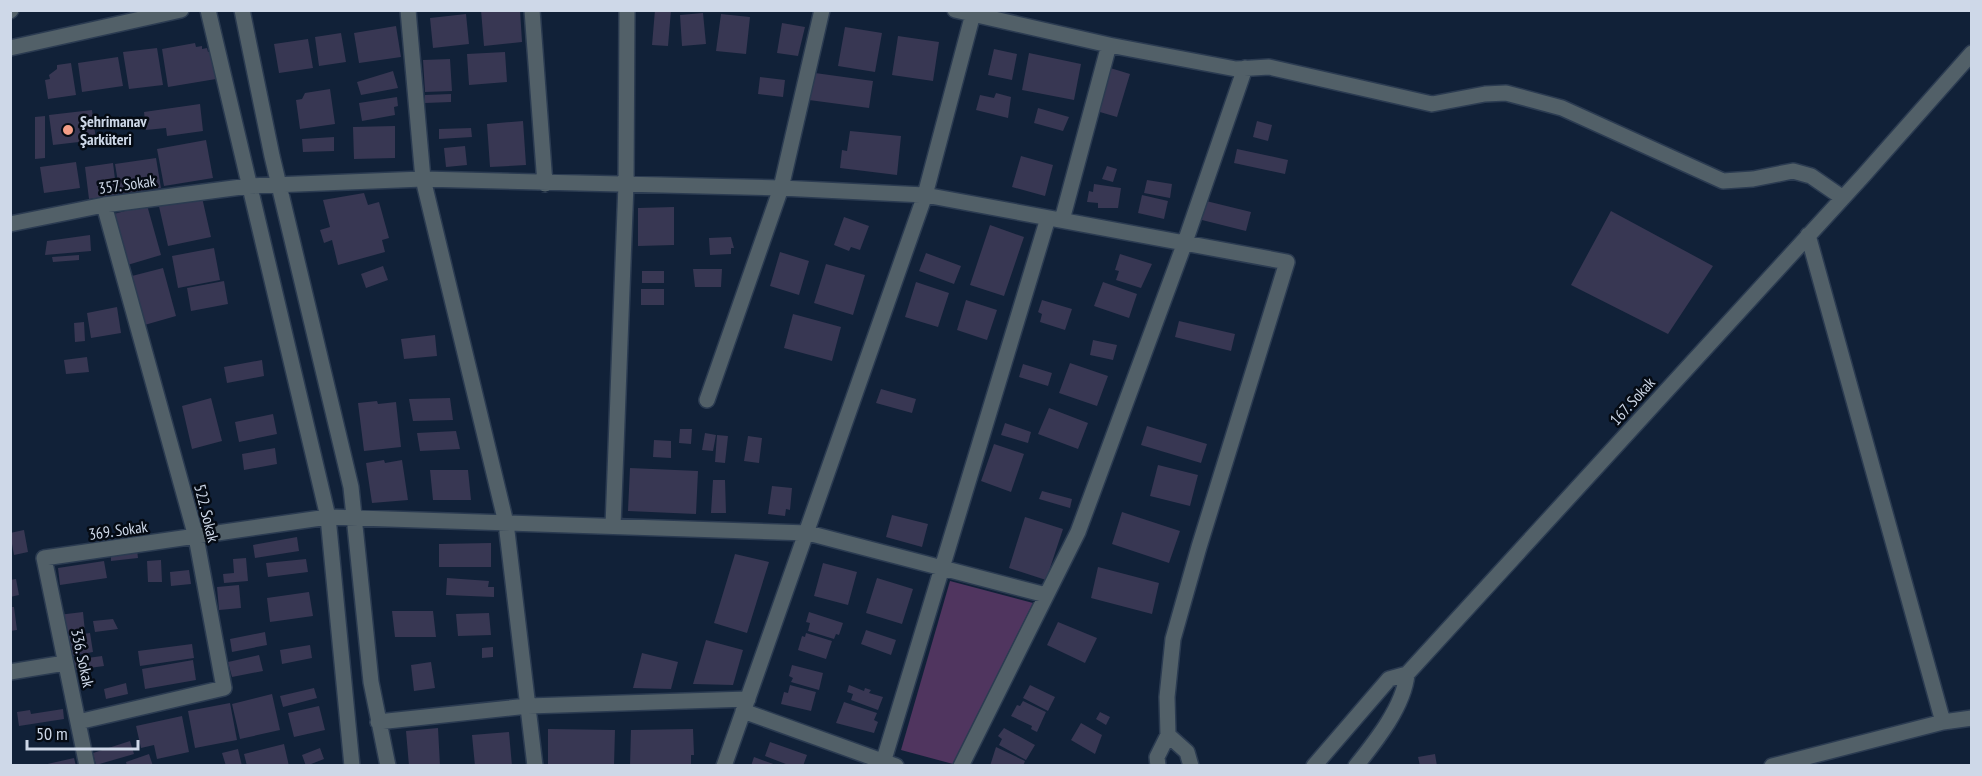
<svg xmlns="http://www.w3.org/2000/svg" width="1982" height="776" viewBox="0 0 1982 776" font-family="'PT Sans Narrow',sans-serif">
	<rect width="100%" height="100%" fill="#112138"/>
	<!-- green -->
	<path fill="#50355f" d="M950 581 1033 603 953 764 901 750Z"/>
	<!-- building -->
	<path fill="#383753" d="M481 10H520L522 42 484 46Z
		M655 10H671L668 46 652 45Z
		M703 13 706 44 682 46 680 15Z
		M466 14 469 44 433 48 430 18Z
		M721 14 750 17 746 54 716 51Z
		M782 23 805 27 798 56 777 53Z
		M396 26 401 57 359 63 354 33Z
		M845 27 882 33 875 72 838 66Z
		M341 33 346 62 319 66 315 37Z
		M898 36 939 42 933 81 892 75Z
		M308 39 313 68 279 73 274 44Z
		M195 43 196 47 202 46V49L207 48 208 52 212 51 216 79 168 87 162 49Z
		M157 48 163 85 129 89 123 52Z
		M994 49 1017 54 1012 80 988 75Z
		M505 52 507 82 469 85 467 54Z
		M1029 53 1081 64 1074 100 1022 90Z
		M118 57 123 86 82 92 78 63Z
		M450 59 452 91 425 92 423 60Z
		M71 63 76 95 48 99 45 80 50 79 49 75 57 69V65Z
		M1107 67 1130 74 1117 117 1093 110Z
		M393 71 398 88 361 95 357 82Z
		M815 73 873 81 869 108 809 100Z
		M760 77 785 80 783 97 758 94Z
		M330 89 335 124 300 129 296 100 302 99 305 93Z
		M996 93 1011 97 1008 118 976 110 980 95 994 98Z
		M451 94V102L425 103V95Z
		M397 97 398 106 394 107 395 115 362 121 359 103Z
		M200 104 203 131 167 136 166 128 146 130 144 112Z
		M1038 108 1069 117 1063 131 1034 123Z
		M92 110 96 140 53 145 49 115Z
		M45 116V158L35 159V117Z
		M523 121 526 165 490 167 487 124Z
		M1257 121 1272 125 1268 141 1253 137Z
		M395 126V158L354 159 353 127Z
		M471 128 472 137 439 139V129Z
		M850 131 901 136 897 175 840 168 842 150 847 151Z
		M334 137V151L303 152 302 139Z
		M206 140 213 178 164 186 157 149Z
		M465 146 467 165 446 167 444 148Z
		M1237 149 1288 160 1285 174 1234 163Z
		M1021 156 1053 165 1045 196 1012 187Z
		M156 158 161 188 120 194 115 164Z
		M76 162 80 188 44 193 40 167Z
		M113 163 117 195 89 199 85 167Z
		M1107 166 1117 169 1113 182 1102 179Z
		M1147 180 1172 184 1170 198 1144 193Z
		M1094 184 1121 188 1118 208H1098V203L1087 202 1089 191 1093 192Z
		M201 193 211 237 168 246 158 202Z
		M364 193 368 205 379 202 389 238 382 240 385 252 338 265 332 240 324 243 320 230 330 227 323 200Z
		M1142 195 1168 201 1164 219 1138 213Z
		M1202 200 1251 212 1246 231 1198 219Z
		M147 205 161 255 124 266 110 215Z
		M674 207V245L638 246V208Z
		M1611 211 1713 266 1668 334 1571 285Z
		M844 217 869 226 860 250 851 247 849 251 834 245Z
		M990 225 1024 237 1004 296 970 285Z
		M90 235 91 251 45 255 47 241Z
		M731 237 734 248H731V254L710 255 709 238Z
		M214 248 220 280 178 288 172 256Z
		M780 252 809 261 799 295 770 286Z
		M926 253 961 266 954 284 919 271Z
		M1120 254 1152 264 1141 288 1116 280 1119 271 1115 270Z
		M79 255V260L53 262 52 257Z
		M826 264 865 275 853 315 814 303Z
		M383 266 388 280 366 288 361 274Z
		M163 268 176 316 141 326 128 277Z
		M693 269H722L721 287H695Z
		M642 271H664V283H642Z
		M224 281 228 304 191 311 187 288Z
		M916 282 949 293 938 327 905 317Z
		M1103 282 1137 294 1129 318 1094 306Z
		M641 289H664V305H641Z
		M966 300 997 310 987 340 957 330Z
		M1042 300 1072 309 1065 330 1040 322 1042 314 1038 312Z
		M117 307 121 333 91 338 87 313Z
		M793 314 841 327 832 361 784 348Z
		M1179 321 1235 334 1231 351 1175 337Z
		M84 322 85 341 75 342 74 323Z
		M435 335 437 356 404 359 401 339Z
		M1093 340 1117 345 1113 360 1090 355Z
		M87 357 89 372 66 374 64 360Z
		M262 360 264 376 227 383 224 367Z
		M1070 363 1108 376 1097 406 1059 393Z
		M1023 364 1052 373 1048 386 1019 377Z
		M881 389 916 399 912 413 876 403Z
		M211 398 222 441 192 449 182 406Z
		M450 398 453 420 413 421 409 399Z
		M377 401 378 404 396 402 401 447 364 451 358 403Z
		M1049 408 1088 423 1078 449 1038 434Z
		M273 414 277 434 239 442 235 422Z
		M1005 423 1031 432 1028 443 1001 435Z
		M1147 426 1207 444 1201 463 1141 445Z
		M680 429H692L691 444 679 443Z
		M456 431 460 449 420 451 417 433Z
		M705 433 716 435 713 451 702 450Z
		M717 435 728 436 725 463 715 462Z
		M748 436 762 438 759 463 744 461Z
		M654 440 671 441V458L653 457Z
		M994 444 1024 454 1011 492 981 481Z
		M275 448 277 464 244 470 242 454Z
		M384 460 385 463 402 460 408 500 372 503 366 463Z
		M1158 465 1198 475 1190 506 1150 496Z
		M630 468 698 471 696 514 628 511Z
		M430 470H468L471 500H433Z
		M713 480H725L726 513H711Z
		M772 486 792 488 790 510 786 509 785 516 768 514Z
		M1042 491 1072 499 1070 508 1039 499Z
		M1122 512 1180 531 1169 563 1112 544Z
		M892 515 928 524 922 547 886 537Z
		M1025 517 1063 529 1046 580 1009 568Z
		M24 530 28 552 14 555 10 533Z
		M297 537 299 551 255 558 253 545Z
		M491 543V567H439V544Z
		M137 550 138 558 111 561V554Z
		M735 554 769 562 747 633 714 623Z
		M246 558 248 581 224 583 223 574 234 573 233 559Z
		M306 559 308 572 268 577 266 563Z
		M161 560 162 582H148L147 561Z
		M104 561 107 578 60 585 58 568Z
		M823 563 857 572 848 605 814 596Z
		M1098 567 1159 583 1152 614 1091 598Z
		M189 570 191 584 171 586 170 572Z
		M447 578 489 581 488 587H494V597L446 595Z
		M877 578 913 589 902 624 866 613Z
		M16 579 19 595 10 597V580Z
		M239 585 241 608 219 610 217 587Z
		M309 592 313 616 270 622 267 598Z
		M10 607H14L17 630 10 631Z
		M392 611H433L436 637H395Z
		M83 612 85 632 60 634 58 615Z
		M809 612 843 623 839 635 836 634 834 639 808 631 810 623 806 622Z
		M489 613 491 635 458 636 456 614Z
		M113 619 118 629 95 632 93 621Z
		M1058 622 1097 638 1085 663 1047 645Z
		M866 630 896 640 891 655 861 644Z
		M265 632 267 645 232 652 230 639Z
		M90 633 93 652 66 657 62 637Z
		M806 633 832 641 826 659 798 650 802 636 805 637Z
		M706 640 743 650 733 685 693 684Z
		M192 644 194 658 140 666 138 651Z
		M310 645 312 658 282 664 280 650Z
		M493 647V657L482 658V648Z
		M642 653 678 662 671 689 633 688Z
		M259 655 263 671 232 677 228 662Z
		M102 656 104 666 67 671 66 661Z
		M193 660 196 680 145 689 142 669Z
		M431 662 435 688 414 691 411 665Z
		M792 665 823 673 819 690 791 682 793 678 789 676Z
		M126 683 128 694 106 699 104 689Z
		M790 685 816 692 811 711 781 704 784 692 788 693Z
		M849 685 864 691 865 688 871 690 869 693 883 697 878 710 851 700 853 694 847 692Z
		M1030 685 1055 697 1048 711 1023 698Z
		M314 688 317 698 283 707 280 696Z
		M272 694 280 730 240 739 232 704Z
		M1023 701 1046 712 1037 732 1031 729 1032 726 1011 716 1017 705 1020 706Z
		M844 702 877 713 874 720 878 722 874 733 836 723Z
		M230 703 237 740 195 748 188 711Z
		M319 706 325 730 294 737 288 713Z
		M63 709 64 719 19 726 17 712 30 710 31 714Z
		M1100 712 1110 717 1106 725 1096 719Z
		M182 716 189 752 157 759 154 745 141 748 136 726Z
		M1081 723 1102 735 1095 754 1071 740Z
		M438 728 440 766H409L406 731Z
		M1004 728 1035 745 1026 760 999 745 1002 739 998 736Z
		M548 729 615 730 614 766H548Z
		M693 729 694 755H691V766H630L631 730Z
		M509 732 512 766H475L472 735Z
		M130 741 134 754 96 765 93 753Z
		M770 742 807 755 803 766H791L765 756Z
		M284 744 289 766H247L244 754Z
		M996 747 1025 761 1023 766H990Z
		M320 748 324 759 306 766 302 755Z
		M238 749 242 766H226L222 753Z
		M149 754 153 766H127L126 762Z
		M1435 754 1437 766H1420L1418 757Z
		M754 757 776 765V766H751Z
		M74 758 76 766H44L43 765Z"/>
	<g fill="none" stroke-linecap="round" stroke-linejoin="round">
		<defs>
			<path id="minor" d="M208 10 328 517 352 766
				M242 10 272 156 351 487 371 682 388 766
				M408 10 423 179 506 523 535 766
				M532 10 545 184
				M955 10 1109 45 1236 69 1269 67 1432 104 1485 94 1506 93 1562 108 1723 181 1753 179 1793 171 1811 176 1843 198
				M10 11 11 10
				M10 48 181 10
				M1062 220 1109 45
				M10 224 104 205 249 186 423 179 781 188 925 195 1287 262 1199 547 1173 639 1167 697 1168 735 1157 757 1158 766
				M707 400 781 188 822 10
				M613 526 626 184 627 10
				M10 672 65 663
				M743 711 896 766
				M78 722 224 688 196 537 104 205
				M378 722 528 706 748 699
				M1943 722 1972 718
				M1168 735 1187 752 1191 766
				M87 766 44 558 328 517 808 533 1046 595
				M724 766 925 195 974 10
				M882 766 1048 218
				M961 766 1078 532 1184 245 1245 68
				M1314 766 1389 679 1407 674 1863 176 1972 53
				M1356 766C1376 741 1404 706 1407 674
				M1772 766 1943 722 1808 235"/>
		</defs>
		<!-- minor casing -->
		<use href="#minor" stroke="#2b3b51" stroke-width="18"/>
		<!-- minor -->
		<use href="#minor" stroke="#526068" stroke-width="15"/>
	</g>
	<!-- markers -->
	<circle fill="#f49e87" stroke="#050b14" stroke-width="2" cx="68" cy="130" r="6"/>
	<g text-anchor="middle" stroke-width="5" stroke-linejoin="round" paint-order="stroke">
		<!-- poi labels -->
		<g font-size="16" font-weight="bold" fill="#ced8e8" stroke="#050b14" text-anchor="start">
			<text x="80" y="127">Şehrimanav<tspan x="80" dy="18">Şarküteri</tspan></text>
		</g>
		<!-- street labels -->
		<g font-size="16" fill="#ced8e8" stroke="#050b14">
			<text transform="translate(127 184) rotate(-8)" y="6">357. Sokak</text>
			<text transform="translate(1632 401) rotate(-48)" y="6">167. Sokak</text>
			<text transform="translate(207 513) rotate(76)" y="6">522. Sokak</text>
			<text transform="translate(118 530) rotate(-8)" y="6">369. Sokak</text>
			<text transform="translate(83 658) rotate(78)" y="6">336. Sokak</text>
		</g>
	</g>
	<!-- border -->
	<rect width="1982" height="776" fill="none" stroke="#ced8e8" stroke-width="24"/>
	<!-- scale -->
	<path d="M27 740v9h111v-9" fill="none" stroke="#ced8e8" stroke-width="3"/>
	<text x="36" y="740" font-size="18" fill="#ced8e8" stroke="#050b14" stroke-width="4.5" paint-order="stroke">50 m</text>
</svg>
